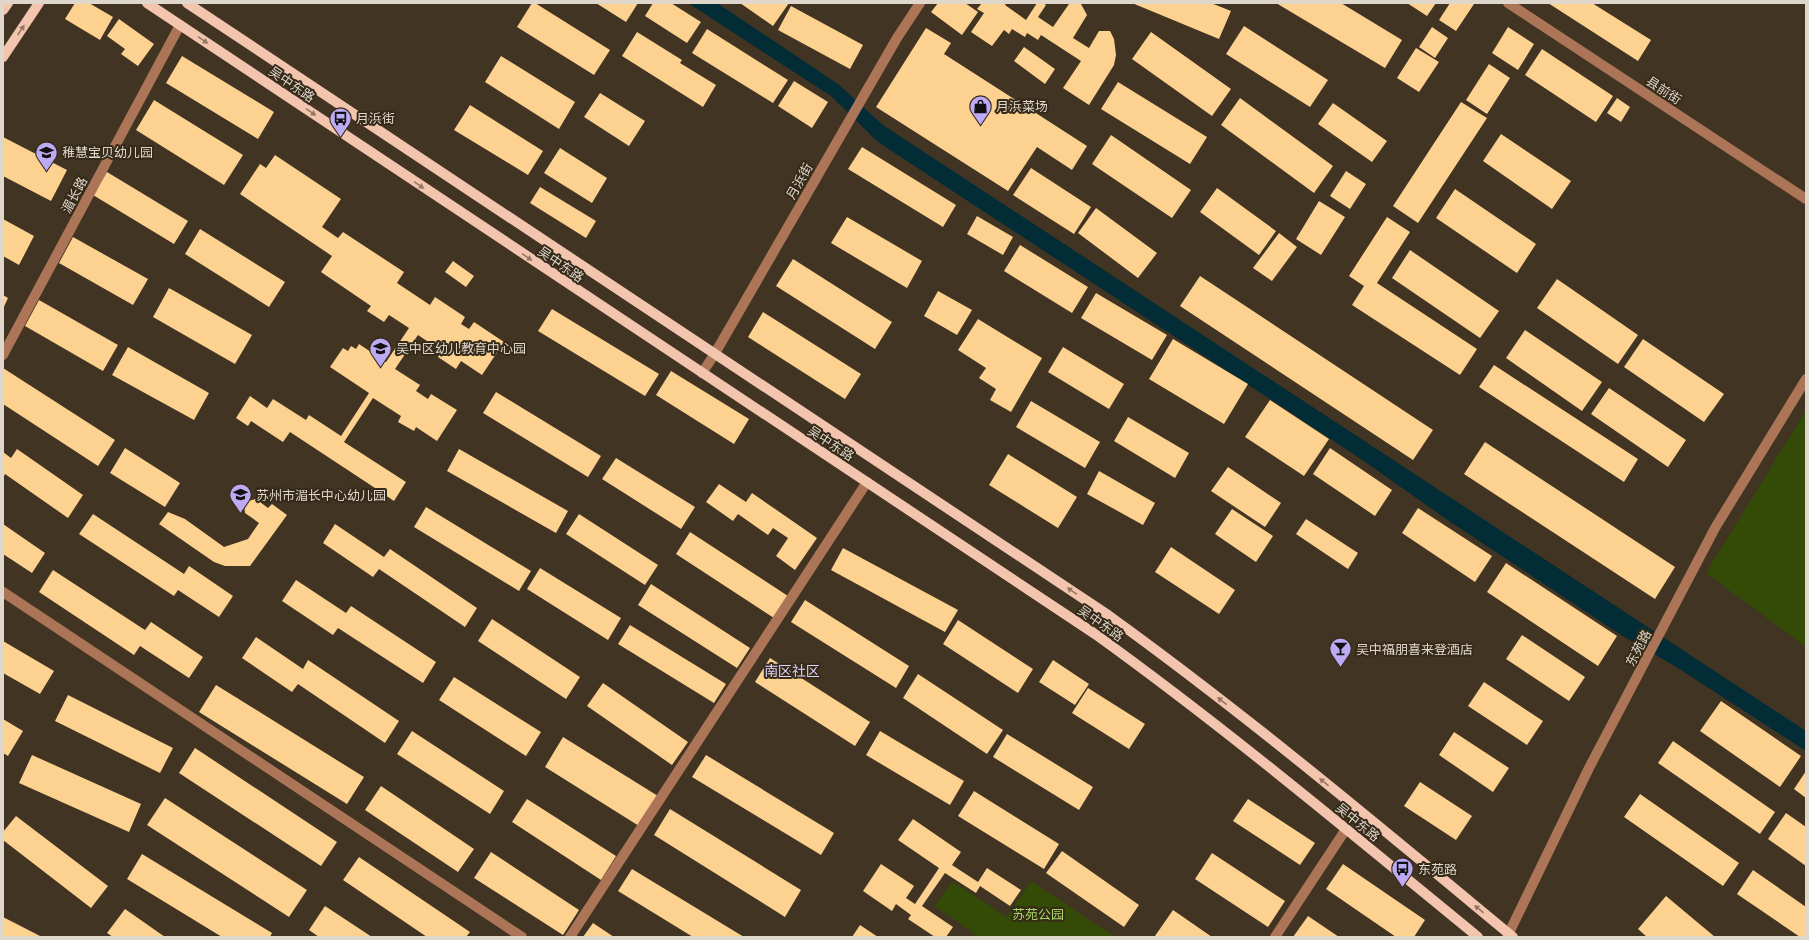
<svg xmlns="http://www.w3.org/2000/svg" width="1809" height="940" viewBox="0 0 1809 940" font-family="Rubik,'Noto Sans SC',sans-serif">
	<rect width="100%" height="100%" fill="#413422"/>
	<!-- green -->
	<path fill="#334b06" d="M1806 410V647L1706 573Z
		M952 881 1007 917 1031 881 1115 937H973L975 934 935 906Z"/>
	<!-- water -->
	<path fill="#022d37" d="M688 3H717L838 84 883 125 1806 731V751L1678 668 1621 635 1449 521 1361 459 878 142 831 96Z"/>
	<!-- building -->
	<path fill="#fdd190" d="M75 3H89L113 17 100 40 65 19Z
		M532 3H535L610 50 594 75 517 27Z
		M596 3H638L626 22Z
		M653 3H671L701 22 687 43 645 16Z
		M740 3H789L773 26Z
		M938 3H965L978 12 962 35 931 12Z
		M982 3H1006L1005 5 1026 20 1037 3H1043L1046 5 1038 17 1053 27 1069 4H1081L1087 15 1073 38 1089 48 1099 31H1110L1114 39 1116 55 1114 65 1089 105 1063 88 1081 61 1041 35 1038 40 1027 33 1025 37 1012 29 1009 34 1004 30 992 46 971 32 984 13 977 9Z
		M1132 3H1211L1231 11 1219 39Z
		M1276 3H1341L1402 40 1385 68Z
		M1407 3H1436L1427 16Z
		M1450 3 1474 4 1456 31 1439 20Z
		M1548 3H1592L1651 40 1638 61Z
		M791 6 863 45 850 69 778 30Z
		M119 19 154 44 138 66 121 54 125 49 107 36Z
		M1244 26 1328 80 1310 107 1226 54Z
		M1432 27 1448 38 1435 58 1419 47Z
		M1508 27 1534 44 1518 70 1492 53Z
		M926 28 951 43 944 54 1087 146 1072 170 1037 147 1008 191 876 107Z
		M707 29 788 80 773 103 692 53Z
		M637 32 682 60 680 63 716 85 703 107 622 56Z
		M1151 32 1231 89 1212 116 1132 59Z
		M1024 47 1055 69 1045 84 1014 61Z
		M1416 48 1439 62 1419 92 1397 78Z
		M1542 49 1613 96 1596 122 1525 75Z
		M182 56 274 112 258 139 166 83Z
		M501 56 575 102 559 129 485 82Z
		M1489 64 1510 78 1487 114 1466 100Z
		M794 81 828 102 812 128 778 106Z
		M1118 82 1207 137 1190 164 1101 109Z
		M600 93 645 121 629 146 584 117Z
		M1240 98 1333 166 1314 193 1221 125Z
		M1617 98 1630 107 1621 122 1607 113Z
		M154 100 243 155 224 185 136 130Z
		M1461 102 1487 118 1418 223 1393 206Z
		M1333 103 1387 141 1372 162 1318 124Z
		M470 105 543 151 528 175 454 130Z
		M1501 134 1571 181 1552 209 1483 161Z
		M1111 135 1191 190 1172 218 1092 164Z
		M3 137 67 170 51 201 3 176Z
		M862 147 956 205 943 227 848 169Z
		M560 148 607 178 592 203 544 173Z
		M275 155 341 199 322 227 338 238 343 232 404 272 397 283 430 305 435 297 465 317 461 324 469 329 474 322 504 342 482 375 461 361 456 369 438 357 442 351 418 335 395 369 420 385 416 391 428 399 431 394 457 410 437 441 416 427 414 431 398 422 401 416 373 398 344 442 406 482 394 501 382 493 379 499 371 494 375 488 290 432 283 442 251 421 248 426 236 418 250 396 267 408 273 399 306 420 309 415 341 436 369 393 330 367 343 348 348 351 351 346 356 349 359 344 386 362 409 328 389 315 384 322 367 311 371 306 321 272 332 256 240 194 260 164 266 168Z
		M1031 168 1091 207 1074 234 1013 195Z
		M1346 171 1366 184 1350 209 1330 196Z
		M107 172 188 221 174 244 93 195Z
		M540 187 596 221 586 238 530 203Z
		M1217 188 1276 231 1259 255 1200 212Z
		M1455 189 1536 244 1517 273 1436 218Z
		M1319 201 1345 217 1321 255 1296 239Z
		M1096 208 1157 253 1138 278 1078 233Z
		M977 216 1013 237 1003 255 967 234Z
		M847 217 922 261 907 288 831 243Z
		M1387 217 1410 232 1377 283 1477 349 1460 375 1352 305 1364 286 1349 276Z
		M3 219 34 236 19 265 3 256Z
		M200 229 285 282 269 307 185 254Z
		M1279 233 1297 247 1272 281 1253 268Z
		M73 237 148 279 133 305 59 263Z
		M1020 245 1088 287 1072 313 1004 271Z
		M1410 250 1499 311 1480 338 1392 278Z
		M793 259 892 322 875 349 776 286Z
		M453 261 474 276 466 287 445 272Z
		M1200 276 1433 430 1413 460 1180 306Z
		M1557 279 1638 335 1618 364 1537 308Z
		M169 288 252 335 235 364 153 317Z
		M938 291 972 310 957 335 924 316Z
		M1096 293 1167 335 1152 360 1081 318Z
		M3 295 8 298 3 309Z
		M39 300 118 345 103 371 25 326Z
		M552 309 659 374 645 396 538 331Z
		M763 312 861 374 845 399 748 337Z
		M978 319 1042 358 1011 412 990 400 996 389 979 378 986 368 958 350Z
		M1525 330 1602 382 1582 411 1506 358Z
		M1173 339 1248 384 1224 424 1149 379Z
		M1643 339 1724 394 1704 422 1624 367Z
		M128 347 209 393 194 420 112 375Z
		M1063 347 1124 384 1109 409 1048 372Z
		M1494 365 1638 459 1624 482 1479 387Z
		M3 368 115 440 98 466 3 404Z
		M671 371 749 419 734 444 656 395Z
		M1609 388 1686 440 1668 467 1591 414Z
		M496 392 601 456 588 477 483 413Z
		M1270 400 1329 439 1304 476 1245 437Z
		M1031 401 1100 442 1085 468 1016 427Z
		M1128 417 1189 453 1175 478 1114 441Z
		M1485 442 1675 567 1655 599 1464 474Z
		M125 448 180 483 165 507 110 473Z
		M1330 448 1392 490 1375 516 1313 474Z
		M17 449 83 495 68 518 5 474 3 478V452L11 458Z
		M459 449 568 511 556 533 447 471Z
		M1008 454 1077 497 1058 528 989 485Z
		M616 458 695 507 681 529 602 479Z
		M1228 467 1281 503 1265 527 1211 491Z
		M1099 471 1155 503 1143 525 1087 494Z
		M719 484 746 502 752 493 817 538 795 570 776 556 788 538 773 528 768 535 738 514 733 521 706 502Z
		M256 499 268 508 272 504 287 515 250 566H225L214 562 159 524 168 512 185 519 224 547 248 539 259 523 245 513 244 505 248 501Z
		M426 507 531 571 519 591 414 527Z
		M1418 508 1492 556 1475 582 1402 533Z
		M1232 509 1273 536 1256 562 1215 534Z
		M93 514 184 574 189 566 233 596 219 617 178 590 174 596 79 534Z
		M579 514 658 565 645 585 566 534Z
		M1306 519 1358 553 1348 569 1296 534Z
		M3 524 45 553 32 573 3 554Z
		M335 524 384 557 390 549 477 608 465 627 379 569 373 577 323 543Z
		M690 532 788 596 774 618 676 554Z
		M1171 547 1235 590 1219 614 1155 572Z
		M843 548 958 610 945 632 831 570Z
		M1506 563 1617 636 1598 666 1487 592Z
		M540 568 621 618 608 640 527 589Z
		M53 570 145 630 151 622 203 657 189 678 140 646 134 655 39 592Z
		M296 580 346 613 351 606 436 662 423 683 338 628 333 635 282 601Z
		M651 584 750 648 737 668 638 605Z
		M805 600 909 666 896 688 791 622Z
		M492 619 580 677 566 699 478 641Z
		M958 620 1033 669 1018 693 943 644Z
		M630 625 726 684 714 703 618 644Z
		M1522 635 1585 677 1569 701 1506 659Z
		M256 637 303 669 308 660 399 721 385 743 298 684 292 692 242 658Z
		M3 641 54 671 40 694 3 673Z
		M770 658 870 722 855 746 755 682Z
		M1053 660 1089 684 1075 705 1039 682Z
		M918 674 1003 730 987 754 903 698Z
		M454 677 541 732 526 756 439 700Z
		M1484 682 1543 721 1527 745 1468 706Z
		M603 683 688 742 672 765 587 706Z
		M216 685 364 777 347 804 199 712Z
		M1088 688 1145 724 1129 749 1072 713Z
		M68 695 173 748 160 773 55 721Z
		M1721 701 1801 756 1780 787 1700 731Z
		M3 719 23 731 8 756 3 753Z
		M412 731 504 791 490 814 397 754Z
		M880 731 964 781 950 805 866 755Z
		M1454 732 1509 768 1493 792 1439 755Z
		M1007 734 1093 787 1079 810 993 757Z
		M563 737 658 796 639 826 545 767Z
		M1673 741 1775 812 1760 834 1658 763Z
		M195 748 337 842 321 866 179 773Z
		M32 755 141 804 129 832 19 783Z
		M706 755 834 833 821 855 692 777Z
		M1806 771V798L1794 789Z
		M1420 782 1472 816 1456 840 1404 806Z
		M381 786 474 849 458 872 365 810Z
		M974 791 1059 844 1044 869 958 816Z
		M1640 794 1739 863 1723 886 1624 817Z
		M165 798 307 890 289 917 147 825Z
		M527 799 616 856 601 880 512 822Z
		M1248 799 1315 843 1300 865 1233 821Z
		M670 809 801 890 785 917 654 835Z
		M1786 813 1806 827V866L1768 839Z
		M16 816 108 886 91 908 3 840V832Z
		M913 819 961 852 952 865 978 882 987 868 1021 890 1010 906 980 886 976 893 945 873 922 906 953 927 946 937H935L908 919 911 915 896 904 892 911 863 891 881 864 914 886 906 898 915 904 939 868 898 840Z
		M1062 851 1139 905 1124 927 1046 873Z
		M491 852 579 910 563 935 474 878Z
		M1212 853 1285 901 1268 927 1195 879Z
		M142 854 272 933 270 937H222L127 879Z
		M359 857 470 932 466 937H427L343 880Z
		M1343 864 1425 920 1414 937H1396L1326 889Z
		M632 869 744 937H693L618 891Z
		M1753 870 1806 907V937H1800L1737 894Z
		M1666 896 1715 937H1647L1638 929Z
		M325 906 372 937H319L309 930Z
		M125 909 165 937H113L107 933Z
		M1173 910 1212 937 1155 936Z
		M1308 916 1339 937H1293Z
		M3 917 42 937H3Z
		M593 923 614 937H583Z
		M860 925 878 937H852Z"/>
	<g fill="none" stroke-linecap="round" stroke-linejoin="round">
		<!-- minor -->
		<path stroke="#ac7558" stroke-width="10" d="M1508 3 1806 199
			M3 355 180 25
			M702 373 714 355 897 38 920 3
			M3 592 522 937
			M570 937 867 482
			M1275 937 1346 829
			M1507 937 1589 768 1715 528 1806 379"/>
		<!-- major -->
		<path stroke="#f3c5af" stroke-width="10" d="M147 3 1095 634C1227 729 1352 834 1478 937
			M187 3 1108 615C1248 716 1380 827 1513 937
			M3 10 8 3
			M3 57 39 3"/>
	</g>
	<!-- one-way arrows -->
	<defs><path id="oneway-solid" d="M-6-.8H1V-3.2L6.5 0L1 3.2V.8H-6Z"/></defs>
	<g fill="#947864">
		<use href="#oneway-solid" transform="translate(21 30) rotate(-56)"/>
		<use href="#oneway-solid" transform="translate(203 40) rotate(34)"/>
		<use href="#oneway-solid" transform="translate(311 112) rotate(34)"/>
		<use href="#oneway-solid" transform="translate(419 185) rotate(34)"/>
		<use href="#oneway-solid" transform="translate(527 257) rotate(34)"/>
		<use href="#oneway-solid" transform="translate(1072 591) rotate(-146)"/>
		<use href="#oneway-solid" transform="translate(1222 701) rotate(-142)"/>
		<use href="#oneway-solid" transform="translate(1324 782) rotate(-141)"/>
		<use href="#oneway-solid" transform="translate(1479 909) rotate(-141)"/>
	</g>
	<!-- icons -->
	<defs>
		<symbol id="shop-pin" viewBox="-11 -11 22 30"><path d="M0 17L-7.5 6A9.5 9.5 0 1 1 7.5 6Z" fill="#bcaaf5" stroke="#362a18"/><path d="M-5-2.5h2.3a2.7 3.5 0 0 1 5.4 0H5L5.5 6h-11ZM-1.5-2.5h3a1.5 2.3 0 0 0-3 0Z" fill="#111"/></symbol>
		<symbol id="bus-pin" viewBox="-11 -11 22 30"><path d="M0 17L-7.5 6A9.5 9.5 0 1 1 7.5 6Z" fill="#bcaaf5" stroke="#362a18"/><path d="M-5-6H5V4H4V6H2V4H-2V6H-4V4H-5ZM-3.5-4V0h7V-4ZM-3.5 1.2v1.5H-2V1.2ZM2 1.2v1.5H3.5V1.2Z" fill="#111"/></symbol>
		<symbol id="school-pin" viewBox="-11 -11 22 30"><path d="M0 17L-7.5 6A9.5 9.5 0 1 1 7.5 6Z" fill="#bcaaf5" stroke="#362a18"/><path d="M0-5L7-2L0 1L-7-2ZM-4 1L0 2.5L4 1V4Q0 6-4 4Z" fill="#111"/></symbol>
		<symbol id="bar-pin" viewBox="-11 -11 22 30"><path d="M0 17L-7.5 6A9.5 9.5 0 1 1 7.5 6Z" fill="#bcaaf5" stroke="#362a18"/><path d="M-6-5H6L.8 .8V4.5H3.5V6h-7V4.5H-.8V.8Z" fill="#111"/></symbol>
	</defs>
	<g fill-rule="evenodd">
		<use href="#shop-pin" x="968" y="94" width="25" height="34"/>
		<use href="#bus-pin" x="328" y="106" width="25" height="34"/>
		<use href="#school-pin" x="34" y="140" width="25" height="34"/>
		<use href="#school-pin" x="368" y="336" width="25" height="34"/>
		<use href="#school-pin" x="228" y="482" width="25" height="34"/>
		<use href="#bar-pin" x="1328" y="636" width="25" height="34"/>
		<use href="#bus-pin" x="1390" y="856" width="25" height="34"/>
	</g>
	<g text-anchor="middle" stroke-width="4" stroke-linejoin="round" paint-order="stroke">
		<!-- street labels -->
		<g font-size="13" fill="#dfd7cc" stroke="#362a18">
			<text transform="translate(292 84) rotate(34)" y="5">吴中东路</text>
			<text transform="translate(1664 90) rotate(33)" y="5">县前街</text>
			<text transform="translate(799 181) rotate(-60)" y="5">月浜街</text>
			<text transform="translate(74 195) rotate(-62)" y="5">湄长路</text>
			<text transform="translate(561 264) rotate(34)" y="5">吴中东路</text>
			<text transform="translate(831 443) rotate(33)" y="5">吴中东路</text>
			<text transform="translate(1101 623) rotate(35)" y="5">吴中东路</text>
			<text transform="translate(1638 648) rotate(-62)" y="5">东苑路</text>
			<text transform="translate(1358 822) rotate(39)" y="5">吴中东路</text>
		</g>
		<!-- poi labels -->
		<g font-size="13" fill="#dfd7cc" stroke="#362a18" text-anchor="start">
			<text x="996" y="111">月浜菜场</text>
			<text x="356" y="123">月浜街</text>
			<text x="62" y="157">稚慧宝贝幼儿园</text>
			<text x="396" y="353">吴中区幼儿教育中心园</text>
			<text x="256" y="500">苏州市湄长中心幼儿园</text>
			<text x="1356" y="654">吴中福朋喜来登酒店</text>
			<text x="1418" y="874">东苑路</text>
		</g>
		<!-- park labels -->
		<g font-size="13" fill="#a7d666" stroke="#362a18">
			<text x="1038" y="919">苏苑公园</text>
		</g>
		<!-- neighbourhood labels -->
		<g font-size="14" fill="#ddd3ff" stroke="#362a18">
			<text x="792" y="676">南区社区</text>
		</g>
	</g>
	<!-- border -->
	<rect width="1809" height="940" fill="none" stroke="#dfd7cc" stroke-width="8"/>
</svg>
